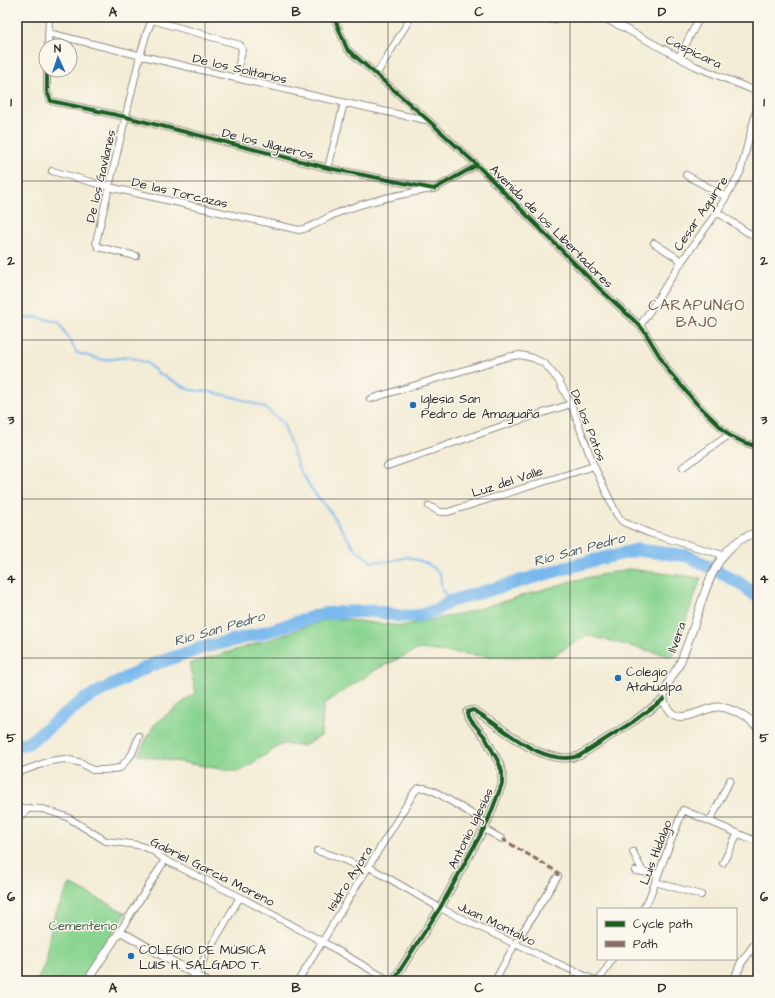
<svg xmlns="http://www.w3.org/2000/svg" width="775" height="998" viewBox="0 0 775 998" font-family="'Architects Daughter',sans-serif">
	<rect width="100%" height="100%" fill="#fbf7ec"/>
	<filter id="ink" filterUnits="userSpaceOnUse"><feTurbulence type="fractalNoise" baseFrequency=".025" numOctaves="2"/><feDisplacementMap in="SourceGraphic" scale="8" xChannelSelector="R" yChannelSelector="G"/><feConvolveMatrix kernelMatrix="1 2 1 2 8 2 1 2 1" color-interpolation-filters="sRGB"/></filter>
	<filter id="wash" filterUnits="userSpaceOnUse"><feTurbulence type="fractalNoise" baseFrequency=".012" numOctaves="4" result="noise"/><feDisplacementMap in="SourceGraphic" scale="16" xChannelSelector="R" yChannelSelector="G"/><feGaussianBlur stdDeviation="0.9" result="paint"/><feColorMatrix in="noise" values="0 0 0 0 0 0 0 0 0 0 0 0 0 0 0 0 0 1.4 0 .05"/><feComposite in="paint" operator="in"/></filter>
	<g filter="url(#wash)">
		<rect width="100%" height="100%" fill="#f3ecd6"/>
		<!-- green -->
		<path fill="#89d490" stroke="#5a805e" d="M629 569 701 578 673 657 587 635 553 656 495 657 419 649 377 669 324 704 321 736 303 746 282 744 239 772 138 755 154 725 196 692 189 664 275 638 330 618 401 626 468 612 572 581Z
			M70 884 126 913 80 981H37L45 963 52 921Z"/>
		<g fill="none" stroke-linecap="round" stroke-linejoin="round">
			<!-- stream -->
			<path stroke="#79b9ed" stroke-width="2" d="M17 320 35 317 59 322 77 353 103 360 129 357 147 363 158 373 190 390 211 392 237 398 264 407 283 423 299 469 313 491 329 510 355 549 372 562 390 561 408 557 428 564 440 573 442 590 451 601
				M756 981 758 977"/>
			<!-- river -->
			<path stroke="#79b9ed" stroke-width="13" d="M17 745 28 743 85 699 149 666 201 648 260 634 322 614 348 612 375 611 400 616H419L436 610 451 601 591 561 637 550 688 556 738 582 758 597"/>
		</g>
	</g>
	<g filter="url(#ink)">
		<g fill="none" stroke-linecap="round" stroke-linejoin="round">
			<defs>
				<path id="minor" d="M334 17 347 49 428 120 477 165 599 288 640 326 645 332 668 370 696 403 729 435 743 442 758 447
					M543 17 553 20 560 17
					M601 17 624 28 695 66 758 92
					M152 20 240 45 242 50 236 78
					M48 33C174 64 300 94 426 120
					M48 46 49 17
					M679 57 700 17
					M47 70V92L51 101 126 117 328 168 434 189 477 165
					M376 75 411 17
					M328 168 344 103
					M52 171 109 187 299 230C313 228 323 219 335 214 366 201 398 195 431 189
					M686 175 726 197
					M717 212 747 232 758 237
					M654 243 682 261
					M136 256 102 248 98 247 96 242 140 56 146 35 153 17
					M640 326 682 261 717 212 740 173 758 104
					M370 399 507 357 520 355 533 358 545 364 559 381 571 404 594 466 617 515 623 522 649 533 723 555
					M387 466 505 425 571 404
					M683 467 729 435
					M429 506 440 512H448L594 466
					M17 773 50 761 65 759 82 763 92 770H105L120 768 132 754 139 736
					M17 808 43 809 67 817 106 841 138 845 152 850 165 860 240 897 323 942 390 981
					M17 820 29 808
					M710 821 730 780
					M484 829 502 839
					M317 851C335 855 351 862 366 871
					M633 852 643 872
					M723 863 738 833
					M369 867 440 908 515 944 596 981
					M635 871 658 874
					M655 882 701 895
					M643 909 648 901 683 810 758 842
					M120 931 165 860
					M191 981 240 897
					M298 981 415 791 419 788H425L434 791 487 823
					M495 981 515 944 558 876
					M599 981 612 959"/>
				<path id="tertiary" d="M758 532C743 536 733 543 724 555 704 581 700 613 688 642 685 650 682 659 678 667 673 675 667 683 665 692 663 697 664 704 668 709 680 727 703 707 718 707 732 707 749 719 758 728
					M87 981 120 931 206 981
					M393 981 440 908 487 823 502 784V772L499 763 485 737 468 717 467 712 473 710 477 712C507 730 542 767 579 756L634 721 664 699
					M734 981 741 963 758 940"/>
			</defs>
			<!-- minor casing -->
			<use href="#minor" stroke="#8f8c80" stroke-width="8"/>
			<!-- tertiary casing -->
			<use href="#tertiary" stroke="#8f8c80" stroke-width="9"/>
			<!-- minor -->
			<use href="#minor" stroke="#fff" stroke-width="6"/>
			<!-- tertiary -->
			<use href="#tertiary" stroke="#fff" stroke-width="7"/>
			<!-- quiet -->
			<path stroke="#8d6e63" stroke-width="3" stroke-dasharray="6 3" stroke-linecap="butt" d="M502 839 556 871 558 873V876"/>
			<defs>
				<path id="cycleway" d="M334 17 347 49 428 120 477 165 599 288 640 326 645 332 668 370 696 403 729 435 743 442 758 447
					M47 70V92L51 101 126 117 328 168 434 189 477 165
					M393 981 440 908 487 823 502 784V772L499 763 485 737 468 717 467 712 473 710 477 712C507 730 542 767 579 756L634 721 664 699"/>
			</defs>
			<!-- cycleway casing -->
			<use href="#cycleway" stroke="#fbf7ec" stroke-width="6"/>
			<!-- cycleway -->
			<use href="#cycleway" stroke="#1b5e20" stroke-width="4"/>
		</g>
	</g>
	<!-- grid -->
	<path fill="none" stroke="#2b2b2b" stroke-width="1" stroke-opacity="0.55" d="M205 17V981M388 17V981M570 17V981M17 181H758M17 340H758M17 499H758M17 658H758M17 817H758"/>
	<!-- markers -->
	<g fill="#1f6fb2" stroke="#fbf7ec" stroke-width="1.5">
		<circle cx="413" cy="405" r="4"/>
		<circle cx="618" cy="678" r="4"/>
		<circle cx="131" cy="956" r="4"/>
	</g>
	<g text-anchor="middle" stroke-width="3" stroke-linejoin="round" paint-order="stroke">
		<!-- street labels -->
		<g font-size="13" fill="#2b2b2b" stroke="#fbf7ec">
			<text transform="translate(694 51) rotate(26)" y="5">Caspicara</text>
			<text transform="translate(240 68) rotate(13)" y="5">De los Solitarios</text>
			<text transform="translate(268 143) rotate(14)" y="5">De los Jilgueros</text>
			<text transform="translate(100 176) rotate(-77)" y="5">De los Gavilanes</text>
			<text transform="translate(180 192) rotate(13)" y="5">De las Torcazas</text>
			<text transform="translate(700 213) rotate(-56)" y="5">Cesar Aguirre</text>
			<text transform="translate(552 226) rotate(45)" y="5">Avenida de los Libertadores</text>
			<text transform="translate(589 425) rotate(68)" y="5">De los Patos</text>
			<text transform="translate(507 481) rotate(-18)" y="5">Luz del Valle</text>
			<text transform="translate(676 637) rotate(-70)" y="5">Ilvera</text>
			<text transform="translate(470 828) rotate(-64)" y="5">Antonio Iglesias</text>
			<text transform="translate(655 852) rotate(-69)" y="5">Luis Hidalgo</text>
			<text transform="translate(213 871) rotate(27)" y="5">Gabriel Garcia Moreno</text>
			<text transform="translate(349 878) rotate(-58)" y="5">Isidro Ayora</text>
			<text transform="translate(497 923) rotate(26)" y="5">Juan Montalvo</text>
		</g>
		<!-- poi labels -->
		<g font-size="13" fill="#2b2b2b" stroke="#fbf7ec" text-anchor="start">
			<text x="421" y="403">Iglesia San<tspan x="421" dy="15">Pedro de Amaguaña</tspan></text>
			<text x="626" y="676">Colegio<tspan x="626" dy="15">Atahualpa</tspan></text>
			<text x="139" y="954">COLEGIO DE MÚSICA<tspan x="139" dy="15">LUIS H. SALGADO T.</tspan></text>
		</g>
		<!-- park labels -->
		<g font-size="13" fill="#475e49" stroke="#fbf7ec">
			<text x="83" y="930">Cementerio</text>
		</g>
		<!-- water labels -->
		<g font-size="14" font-style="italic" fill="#425665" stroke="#fbf7ec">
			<text transform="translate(579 549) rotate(-15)" y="5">Río San Pedro</text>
			<text transform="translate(219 628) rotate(-16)" y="5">Rio San Pedro</text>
		</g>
		<!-- quarter labels -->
		<g font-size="15" letter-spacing="1" fill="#725a46" stroke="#fbf7ec">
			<text x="697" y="310">CARAPUNGO<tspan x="697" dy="17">BAJO</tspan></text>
		</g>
	</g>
	<!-- margin -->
	<rect width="775" height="998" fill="none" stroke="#fbf7ec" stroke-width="44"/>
	<!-- legend -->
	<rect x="597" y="908" width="140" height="52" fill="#fbf7ec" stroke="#a8a59f"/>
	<rect x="605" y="921" width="20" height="6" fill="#1b5e20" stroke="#a8a59f"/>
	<text x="633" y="928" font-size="12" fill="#2b2b2b">Cycle path</text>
	<rect x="605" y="941" width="20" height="6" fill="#8d6e63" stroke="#a8a59f"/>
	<text x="633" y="948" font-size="12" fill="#2b2b2b">Path</text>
	<!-- north arrow -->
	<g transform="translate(58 58) rotate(357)"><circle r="19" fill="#fbf7ec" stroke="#a8a59f"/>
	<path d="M0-3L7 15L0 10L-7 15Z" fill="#1f6fb2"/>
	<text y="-6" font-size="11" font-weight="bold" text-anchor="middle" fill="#2b2b2b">N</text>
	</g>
	<rect x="22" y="22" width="731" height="954" fill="none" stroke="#2b2b2b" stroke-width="1.5"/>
	<g font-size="13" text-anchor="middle" font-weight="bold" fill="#2b2b2b">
		<text x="113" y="16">A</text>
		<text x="296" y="16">B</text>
		<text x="479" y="16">C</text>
		<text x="662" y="16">D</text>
		<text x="11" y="106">1</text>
		<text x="764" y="106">1</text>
		<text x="11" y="265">2</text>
		<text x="764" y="265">2</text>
		<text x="11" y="424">3</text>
		<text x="764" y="424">3</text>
		<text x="11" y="583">4</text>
		<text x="764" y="583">4</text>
		<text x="11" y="742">5</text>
		<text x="764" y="742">5</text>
		<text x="11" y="901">6</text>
		<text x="764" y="901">6</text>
		<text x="113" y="992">A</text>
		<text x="296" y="992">B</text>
		<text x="479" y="992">C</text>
		<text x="662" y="992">D</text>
	</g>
</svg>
